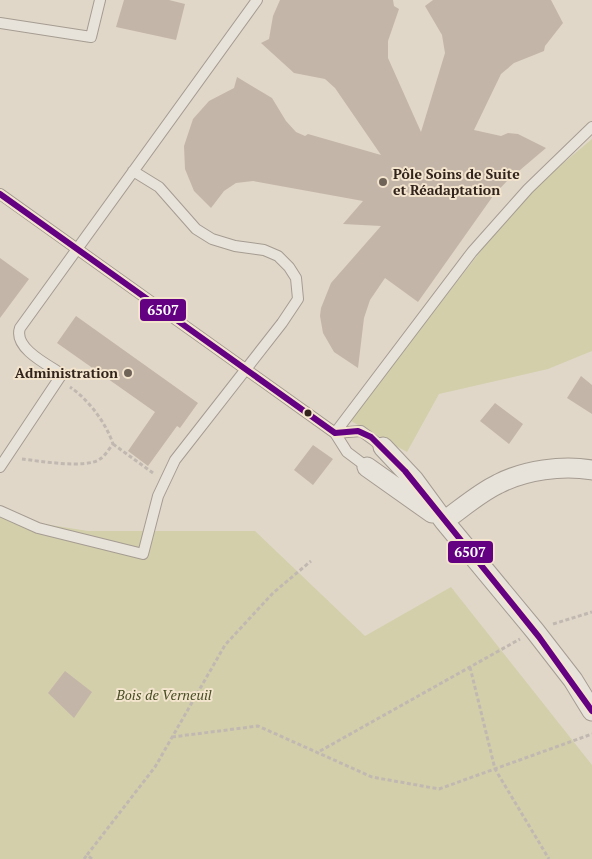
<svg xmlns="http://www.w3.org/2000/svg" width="592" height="859" viewBox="0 0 592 859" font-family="'PT Serif',serif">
	<rect width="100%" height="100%" fill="#e0d7c8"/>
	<!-- green -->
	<path fill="#d3cfab" d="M592 139V351L548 369 439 394 407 452 349 420 523 197Z
		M0 517 88 531H255L365 636 451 587 592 765V859H0Z"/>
	<!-- building -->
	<path fill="#c4b5a9" d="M124 0H169L185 4 176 40 116 27Z
		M280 0H393L394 6 399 9 388 41V58L421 132 445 53 442 35 425 6 433 0H551L563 23 545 46 544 51 514 63 501 74 474 130 501 136 508 133 518 134 546 148 507 181 493 196 418 302 385 278 370 300 364 318 358 368 334 352 323 333 320 316 321 308 331 283 381 226 343 224 363 201 253 181 236 183 224 191 211 208 194 191 185 169 184 146 193 119 209 101 234 88 237 77 272 98 286 121 296 132 305 136 308 134 381 155 335 88 325 79 294 73 261 43 269 39 273 16Z
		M0 258 29 279 0 318Z
		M76 316 198 403 180 428 177 426 148 466 128 451 155 412 57 343Z
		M581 376 592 385V414L567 398Z
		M495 403 523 424 509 444 480 421Z
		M313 445 333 459 313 485 294 470Z
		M65 671 92 692 74 718 48 693Z"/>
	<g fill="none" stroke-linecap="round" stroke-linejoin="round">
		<defs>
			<path id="service" d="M0 23 91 37 100 0
				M0 194 335 433 347 452 367 467
				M335 433 472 252 528 189 592 127
				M335 433 361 431 383 447
				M0 467 62 374C48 365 13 348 20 328L257 0
				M0 511 38 528 143 554 158 496 175 460 282 323 298 299 296 278 289 267 278 256 264 250 235 246 212 239 196 229 159 187 133 171"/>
			<path id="minor" d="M383 447 414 480 444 521 535 631 573 680 592 711
				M367 467 432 513
				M444 521C461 509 479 493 498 484 525 470 562 465 592 470"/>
		</defs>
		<!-- service casing -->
		<use href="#service" stroke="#a59c92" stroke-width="12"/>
		<!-- minor casing -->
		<use href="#minor" stroke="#a59c92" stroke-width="21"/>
		<!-- path -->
		<path stroke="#c1b9b1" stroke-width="3" stroke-dasharray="4 2.5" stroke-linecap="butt" d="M113 444 153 473
			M22 459C39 461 87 469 100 459 105 456 109 449 113 444 106 423 89 400 70 387
			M553 624 592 612
			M470 667 495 769 549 859
			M172 737 258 726 372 777 439 789 592 734
			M320 751 520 639
			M84 859 87 855
			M92 859 87 855 155 767 225 645 273 593 311 561"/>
		<!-- service -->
		<use href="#service" stroke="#e8e3da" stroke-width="10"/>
		<!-- minor -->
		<use href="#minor" stroke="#e8e3da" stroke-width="19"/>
		<defs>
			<path id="bus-1" d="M0 194 335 433 358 431 371 437 405 471 539 637 592 711"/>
		</defs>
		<!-- bus-1 casing -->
		<use href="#bus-1" stroke="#f3e4cd" stroke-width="10"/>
		<!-- bus-1 -->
		<use href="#bus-1" stroke="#640082" stroke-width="6"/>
	</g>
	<!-- markers -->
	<g fill="#6f6358" stroke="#f3e4cd" stroke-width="2">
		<circle cx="383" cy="182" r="5"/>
		<circle cx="128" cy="373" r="5"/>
	</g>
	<circle fill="#32241c" stroke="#f3e4cd" stroke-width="2" cx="308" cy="413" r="4.5"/>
	<g text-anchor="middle" stroke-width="4" stroke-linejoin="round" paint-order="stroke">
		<!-- poi labels -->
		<g font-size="14" font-weight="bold" fill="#32241c" stroke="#f3e4cd" text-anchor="start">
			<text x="393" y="179">Pôle Soins de Suite<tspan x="393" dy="16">et Réadaptation</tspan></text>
			<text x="118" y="378" text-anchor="end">Administration</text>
		</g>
		<!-- park labels -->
		<g font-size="14" font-style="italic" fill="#484e23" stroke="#f3e4cd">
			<text x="164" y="700">Bois de Verneuil</text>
		</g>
	</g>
	<g stroke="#f3e4cd" stroke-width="2">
		<rect x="139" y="298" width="48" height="24" rx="5" fill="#640082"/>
		<rect x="447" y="540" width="47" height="24" rx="5" fill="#640082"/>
	</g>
	<g font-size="14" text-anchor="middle" font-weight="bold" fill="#fff">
		<text x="163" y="315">6507</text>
		<text x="470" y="557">6507</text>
	</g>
</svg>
